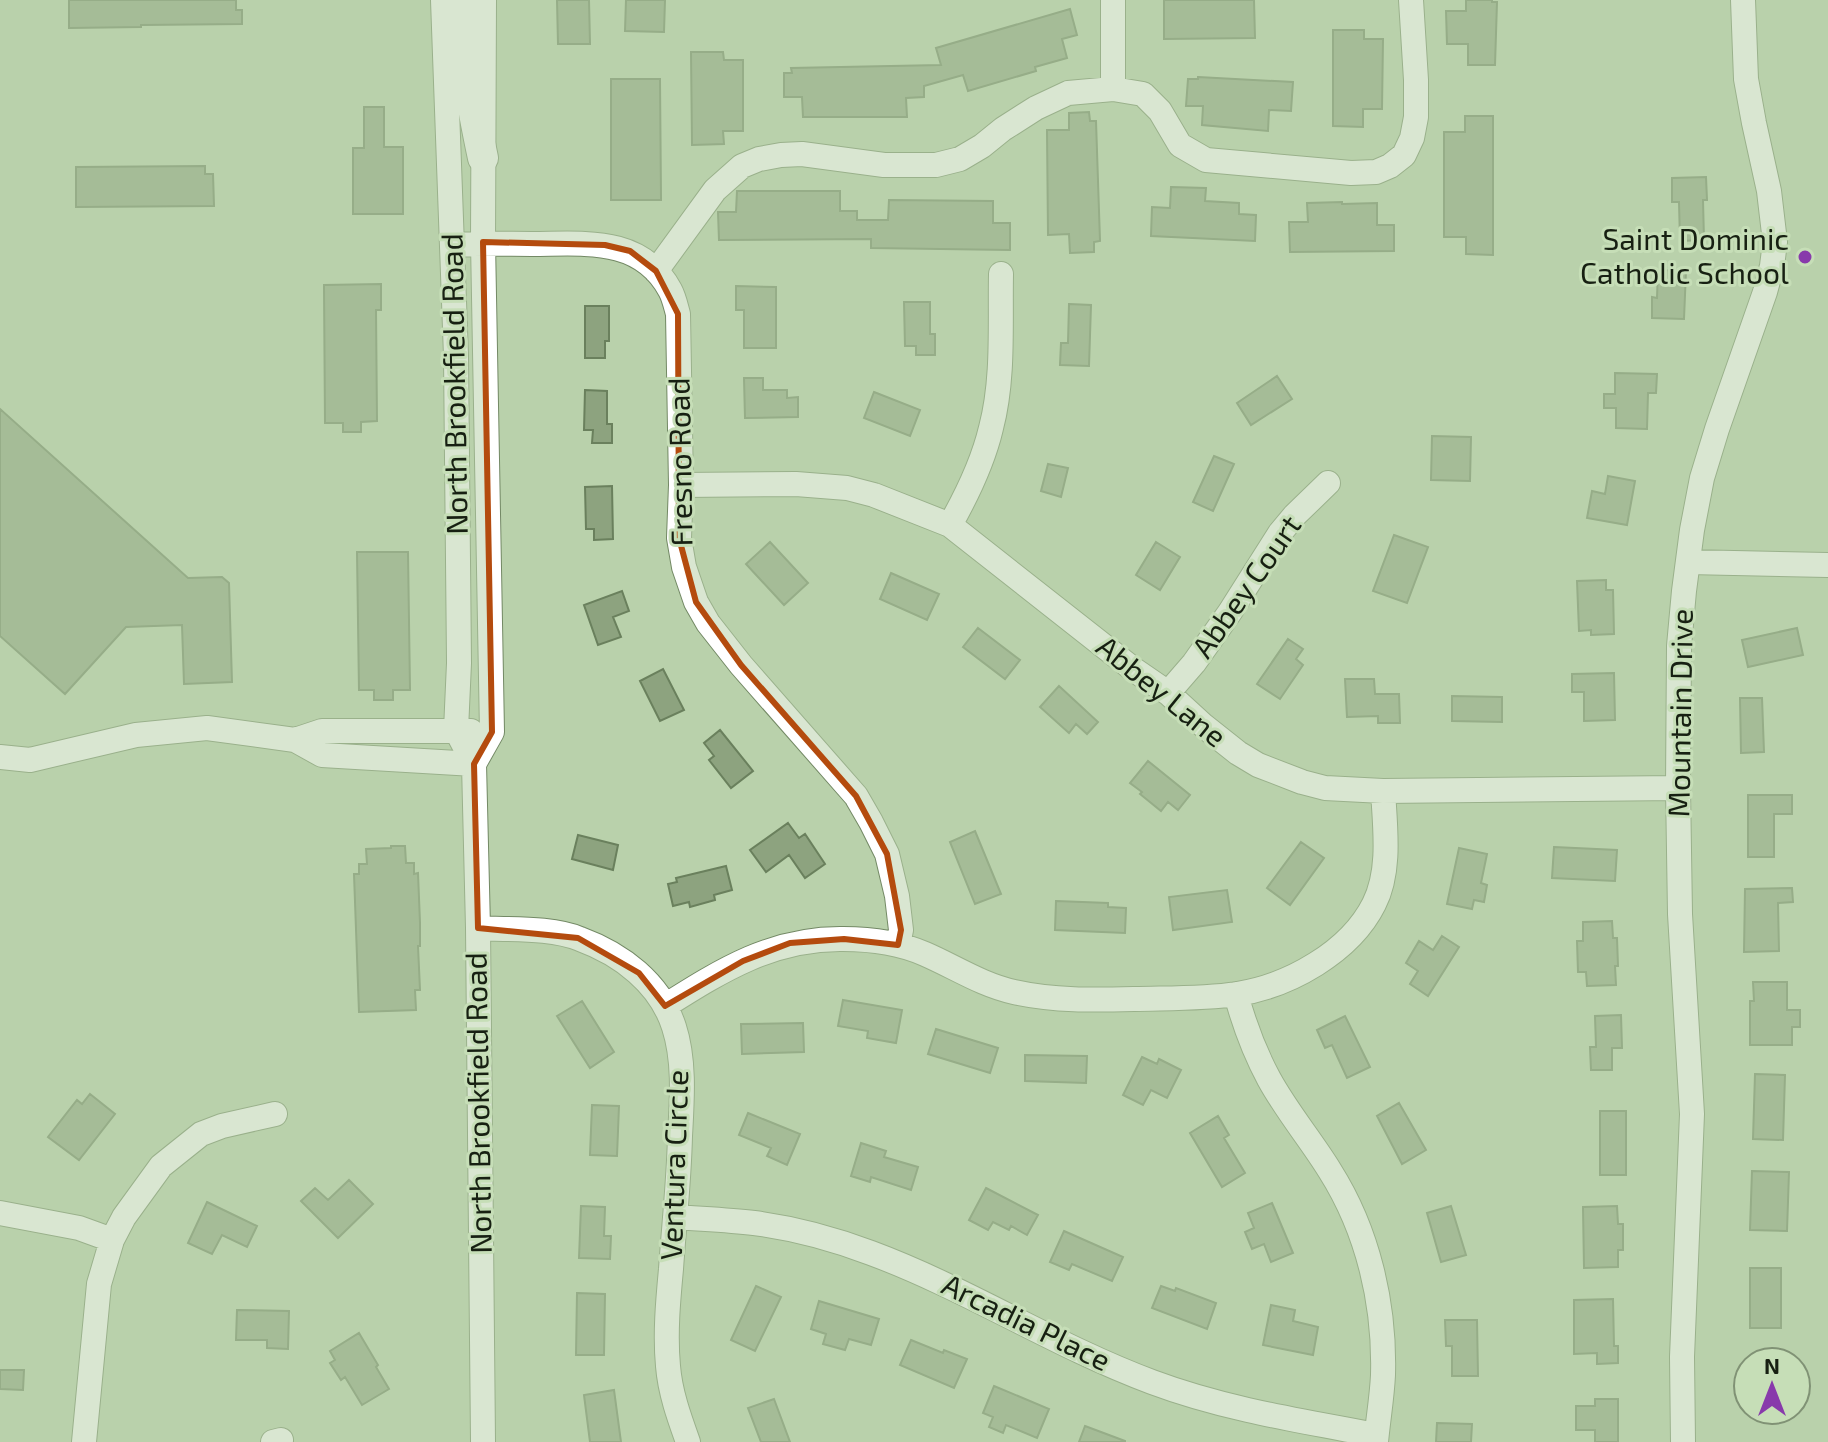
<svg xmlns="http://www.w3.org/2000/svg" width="1828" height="1442" viewBox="0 0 1828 1442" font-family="'Exo 2',sans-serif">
	<rect width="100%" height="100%" fill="#b9d1ab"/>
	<!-- building -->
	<path fill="#8da37f" stroke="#6a805d" stroke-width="2" d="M69 0H236V10H242V24L141 25V27L69 28Z
		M557 0H589L590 44H558Z
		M626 0H665L664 32 625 31Z
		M1164 0H1254L1255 38 1164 39Z
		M1466 0H1492V2H1497L1495 65H1468V44H1447L1446 11H1466Z
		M1070 9 1077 35 1062 39 1067 58 1035 67 1036 71 968 91 963 75 924 86V97L906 98 907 117H803L802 97H784V73H792L791 68 941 65 936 48Z
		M1333 30H1364V39H1383L1382 109H1363V127L1333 126Z
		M691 52H723L724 60H743V131H723L724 144 692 145Z
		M1198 77 1293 82 1291 111 1269 110 1268 131 1202 125 1203 106H1186L1188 79H1198Z
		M611 79H660L661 200H611Z
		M364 107H384V147H403V214H353V148H364Z
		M1089 112 1090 121H1096L1100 241 1094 242V252L1070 253 1069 234 1048 235 1047 130H1069V113Z
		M1465 116H1493V255L1466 254V237H1444V132H1465Z
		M205 166V174H213L214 206 76 207V167Z
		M1706 177 1707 200H1703L1704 240 1680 241 1679 202H1672V178Z
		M1171 187 1206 188 1205 201 1239 203V214L1256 215 1255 241 1151 236 1152 207 1170 208Z
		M737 191H840V211H857V220H888L889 200 993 201V223H1010V250L871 248V239L719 240 718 212H736Z
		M1342 202V204L1377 203V225H1394V251L1290 252 1289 222H1308L1307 203Z
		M1658 270 1686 271 1684 319 1652 318V297L1657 298Z
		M381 284V310H376L377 421 361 422V432H343V423H325L324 285Z
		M736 286 776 287V348H744V310H736Z
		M904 302H930V334H935V355H916V346H905Z
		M1069 304 1091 305 1089 366 1060 365 1061 343H1068Z
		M585 306H609V341H605V358H585Z
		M1615 373 1657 374 1656 393H1648L1647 429 1616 428V408H1604V394H1615Z
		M1277 376 1292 399 1251 425 1237 403Z
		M744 378H763V390H787V398L798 397V417L745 418Z
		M585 390 607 391V424H612V443H592L593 430H584Z
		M874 392 920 410 910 436 864 418Z
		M0 409 188 578 222 577 229 583 232 682 184 684 182 625 126 627 65 694 0 636Z
		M1432 436 1471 437 1470 481 1431 480Z
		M1214 456 1234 464 1213 511 1193 502Z
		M1048 464 1068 468 1061 497 1041 491Z
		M1608 476 1635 481 1627 525 1587 518 1592 491 1605 494Z
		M612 486 613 539 594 540V529H586L585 487Z
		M1394 535 1428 547 1407 603 1373 591Z
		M770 542 808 583 784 605 746 564Z
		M1156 542 1180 557 1160 590 1136 575Z
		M357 552H408L410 690H393V700H374V690H359Z
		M891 573 939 594 927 620 880 599Z
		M1606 580V590H1613L1614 634 1591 635V630L1579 631 1577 581Z
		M622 591 629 611 613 617 621 637 598 645 584 605Z
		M978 628 1020 660 1005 679 963 647Z
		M1797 628 1803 655 1748 667 1742 640Z
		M1288 639 1303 649 1296 659 1303 665 1280 699 1257 684Z
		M663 669 684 710 660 721 640 681Z
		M1614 673 1615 720 1584 721V692H1572V674Z
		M1345 679H1374L1375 694H1399L1400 723H1378V716L1347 717Z
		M1059 686 1098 722 1087 734 1076 724 1069 733 1040 707Z
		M1452 696 1502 697V722L1452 721Z
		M1740 698H1762L1764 752 1741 753Z
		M720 730 753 771 731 788 709 760 714 756 704 743Z
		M1148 761 1190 795 1178 810 1168 802 1161 811 1140 794 1142 792 1130 783Z
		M1748 795H1792V814H1774V857H1748Z
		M788 823 799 838 805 834 825 864 805 878 789 855 766 872 750 850Z
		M975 831 1001 894 975 904 950 842Z
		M578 835 618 845 613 870 572 859Z
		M1301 842 1324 858 1290 905 1267 888Z
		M391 846H405L406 863H414V874L418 873 420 923V946H418L420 990H415L416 1010 359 1012 354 874H359V864H367L366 849 391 848Z
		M1554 847 1617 850 1615 881 1552 878Z
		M1459 848 1487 854 1481 883 1487 885 1484 902 1474 900 1472 909 1447 904Z
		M726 866 732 890 714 895 715 900 690 907 689 902 673 906 668 884 677 882 676 878Z
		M1792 888 1793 902 1778 903 1779 951 1744 952 1745 889Z
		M1227 890 1232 922 1173 930 1169 897Z
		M1056 901 1108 903V907L1126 908 1125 933 1055 930Z
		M1612 921 1613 938H1617L1618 966H1615L1616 985 1587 986 1586 972H1578L1577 941H1583V922Z
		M1442 936 1459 947 1428 996 1410 984 1418 971 1406 963 1419 941 1433 950Z
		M1753 982H1787V1010H1800V1027H1792V1045H1750V1001H1754Z
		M843 1000 902 1010 896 1043 867 1038 868 1031 838 1026Z
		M582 1001 614 1052 590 1068 557 1016Z
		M1621 1015 1622 1048H1612V1070H1591L1590 1047H1596L1595 1016Z
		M1345 1016 1370 1067 1347 1078 1332 1045 1325 1048 1317 1030Z
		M803 1023 804 1052 742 1054 741 1024Z
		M936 1029 998 1048 990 1073 928 1054Z
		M1025 1055 1087 1056 1086 1083 1025 1081Z
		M1142 1057 1157 1064 1159 1059 1181 1070 1167 1098 1151 1090 1143 1105 1123 1095Z
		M1755 1074 1785 1075 1783 1140 1753 1139Z
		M90 1094 115 1114 79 1160 48 1137 77 1100 82 1104Z
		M1399 1103 1426 1150 1402 1164 1377 1116Z
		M592 1105 619 1106 617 1156 590 1155Z
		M1600 1111H1626V1175H1600Z
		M748 1113 800 1134 787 1165 767 1156 771 1148 739 1135Z
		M1218 1116 1229 1135 1224 1138 1245 1173 1222 1187 1190 1133Z
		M861 1143 886 1151 884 1157 918 1167 911 1190 871 1177 870 1182 851 1176Z
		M1752 1171 1789 1172 1787 1231 1750 1230Z
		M349 1180 373 1204 338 1238 301 1201 315 1188 328 1200Z
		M986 1188 1038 1215 1027 1235 1011 1226 1009 1230 993 1222 988 1230 969 1220Z
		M207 1202 257 1226 247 1247 222 1235 212 1254 188 1243Z
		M1272 1203 1293 1253 1271 1262 1264 1244 1252 1249 1245 1232 1254 1228 1248 1213Z
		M581 1206 605 1207 604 1236H611L610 1259 579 1258Z
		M1451 1206 1466 1255 1441 1262 1427 1213Z
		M1617 1206 1618 1224H1623V1250H1618V1267L1584 1268 1583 1207Z
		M1064 1231 1123 1257 1112 1281 1072 1264 1069 1270 1050 1262Z
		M1750 1268H1781V1328H1750Z
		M756 1286 781 1297 755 1351 731 1340Z
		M1161 1286 1175 1291 1176 1288 1216 1303 1207 1329 1152 1308Z
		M577 1293 605 1294 604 1355H576Z
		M1613 1299 1614 1346H1618V1363L1597 1364V1353L1574 1354V1300Z
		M819 1301 879 1319 871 1345 849 1339 845 1350 823 1344 826 1334 811 1329Z
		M1271 1305 1295 1310 1293 1321 1318 1327 1313 1355 1263 1345Z
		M237 1310 289 1311 288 1349 267 1348V1340H236Z
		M1445 1320H1477L1478 1376H1452V1346H1446Z
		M359 1333 378 1365 376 1367 389 1389 362 1405 345 1377 341 1380 330 1363 335 1360 330 1351Z
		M911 1340 943 1353 944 1350 967 1359 954 1388 900 1365Z
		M0 1370H24L23 1390 0 1389Z
		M994 1386 1049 1409 1037 1438 1006 1425 1003 1433 989 1427 993 1417 983 1413Z
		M614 1390 621 1442H590L584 1395Z
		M774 1399 790 1442H761L748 1408Z
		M1595 1399H1618V1442H1595V1430H1576V1406H1595Z
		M1437 1423 1472 1424 1471 1442H1436Z
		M1085 1426 1125 1441V1442H1079Z"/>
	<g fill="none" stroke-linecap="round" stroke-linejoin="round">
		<defs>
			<path id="minor" d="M443 0 456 356 459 663 456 730 474 764 478 928 483 1442
				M1113 0V89
				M452 245C480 243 505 244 532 244 584 244 641 236 670 290 674 297 676 307 678 314L681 485 679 538 684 567 696 602 708 623 741 665 856 796 871 822 887 854 897 896 901 930 898 945
				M656 271 715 190 742 166 759 159 781 155 802 154 884 165H936L960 159 982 146 1003 129 1036 108 1068 93 1113 89 1143 94 1160 111 1180 145 1206 160 1351 173 1376 172 1390 166 1404 155 1412 138 1416 117V80L1411 0
				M681 485 796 484 847 488 874 495 950 525 1133 669 1168 693 1204 726 1238 753 1258 765 1302 782 1325 788 1383 791 1678 788
				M950 525C967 495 983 462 991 428 1004 379 1000 324 1001 274
				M1688 562 1828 565
				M1168 693 1194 663 1230 612 1280 533 1295 515 1328 483
				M295 740 322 731H471
				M0 757 30 760 136 735 207 728 295 740 322 755 474 764
				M474 764 492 732 483 242 484 0
				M478 928C509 930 551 927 580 939 621 954 660 983 674 1027 685 1061 682 1100 680 1136 679 1180 674 1225 671 1269 668 1301 665 1334 668 1366 670 1392 679 1417 688 1442
				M1236 994C1244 1024 1255 1053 1269 1079 1287 1112 1311 1140 1330 1171 1368 1231 1385 1304 1383 1375 1382 1397 1378 1420 1376 1442
				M665 1006C722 970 773 938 843 939 871 939 900 943 925 954 955 967 982 985 1014 992 1054 1001 1094 1000 1134 999 1168 998 1203 999 1237 994 1289 986 1350 952 1374 904 1391 871 1385 827 1383 791
				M0 1213 79 1228 112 1240
				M675 1217C701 1219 728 1220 754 1223 793 1228 834 1239 871 1253 968 1289 1055 1346 1152 1382 1224 1409 1301 1421 1376 1435
				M84 1442 99 1284 112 1240 124 1217 161 1166 201 1134 222 1126 275 1114
				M273 1442 281 1440
				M1683 1442 1682 1357 1692 1114 1680 914 1678 788 1679 646 1684 591 1692 530 1702 478 1717 429 1765 292 1772 266 1775 242 1769 191 1754 123 1746 79 1743 0"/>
			<path id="major" d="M462 0C462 54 472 106 483 158"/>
		</defs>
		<!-- minor casing -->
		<use href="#minor" stroke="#738965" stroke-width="26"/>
		<!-- major casing -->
		<use href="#major" stroke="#738965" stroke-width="32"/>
		<!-- minor -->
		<use href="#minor" stroke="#fff" stroke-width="24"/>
		<!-- major -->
		<use href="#major" stroke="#fff" stroke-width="30"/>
	</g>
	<!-- marked area -->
	<path d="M0 0H1828V1442H0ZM483 242 605 245 630 251 656 271 678 314 679 538 696 602 741 665 856 796 887 854 901 930 898 945 844 939 790 943 743 961 665 1006 639 973 578 938 478 928 474 764 492 732Z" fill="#b9d1ab" fill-opacity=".55" fill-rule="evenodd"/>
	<path fill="none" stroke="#b44b0e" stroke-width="6" stroke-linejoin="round" d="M483 242 605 245 630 251 656 271 678 314 679 538 696 602 741 665 856 796 887 854 901 930 898 945 844 939 790 943 743 961 665 1006 639 973 578 938 478 928 474 764 492 732Z"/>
	<!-- markers -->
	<circle fill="#883aab" stroke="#c6deb7" stroke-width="3" cx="1805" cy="257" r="8"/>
	<g text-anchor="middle" stroke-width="6" stroke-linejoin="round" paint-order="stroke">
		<!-- poi labels -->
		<g font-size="30" fill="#172012" stroke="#c6deb7" text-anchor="end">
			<text x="1789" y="250">Saint Dominic<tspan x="1789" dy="34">Catholic School</tspan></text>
		</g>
		<!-- street labels -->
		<g font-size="30" fill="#172012" stroke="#c6deb7">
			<text transform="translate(455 384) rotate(-91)" y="10">North Brookfield Road</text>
			<text transform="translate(681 462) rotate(-91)" y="10">Fresno Road</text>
			<text transform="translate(1247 587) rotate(-55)" y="10">Abbey Court</text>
			<text transform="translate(1161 692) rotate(39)" y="10">Abbey Lane</text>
			<text transform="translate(1681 713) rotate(-89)" y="10">Mountain Drive</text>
			<text transform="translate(479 1103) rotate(-91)" y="10">North Brookfield Road</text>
			<text transform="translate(675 1165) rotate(-88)" y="10">Ventura Circle</text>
			<text transform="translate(1026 1323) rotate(26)" y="10">Arcadia Place</text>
		</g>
	</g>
	<!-- north arrow -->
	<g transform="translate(1772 1386)"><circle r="38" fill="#c6deb7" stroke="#809275" stroke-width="2"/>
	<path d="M0-6L14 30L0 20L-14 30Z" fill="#883aab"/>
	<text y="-12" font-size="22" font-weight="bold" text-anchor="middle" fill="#172012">N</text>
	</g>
</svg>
